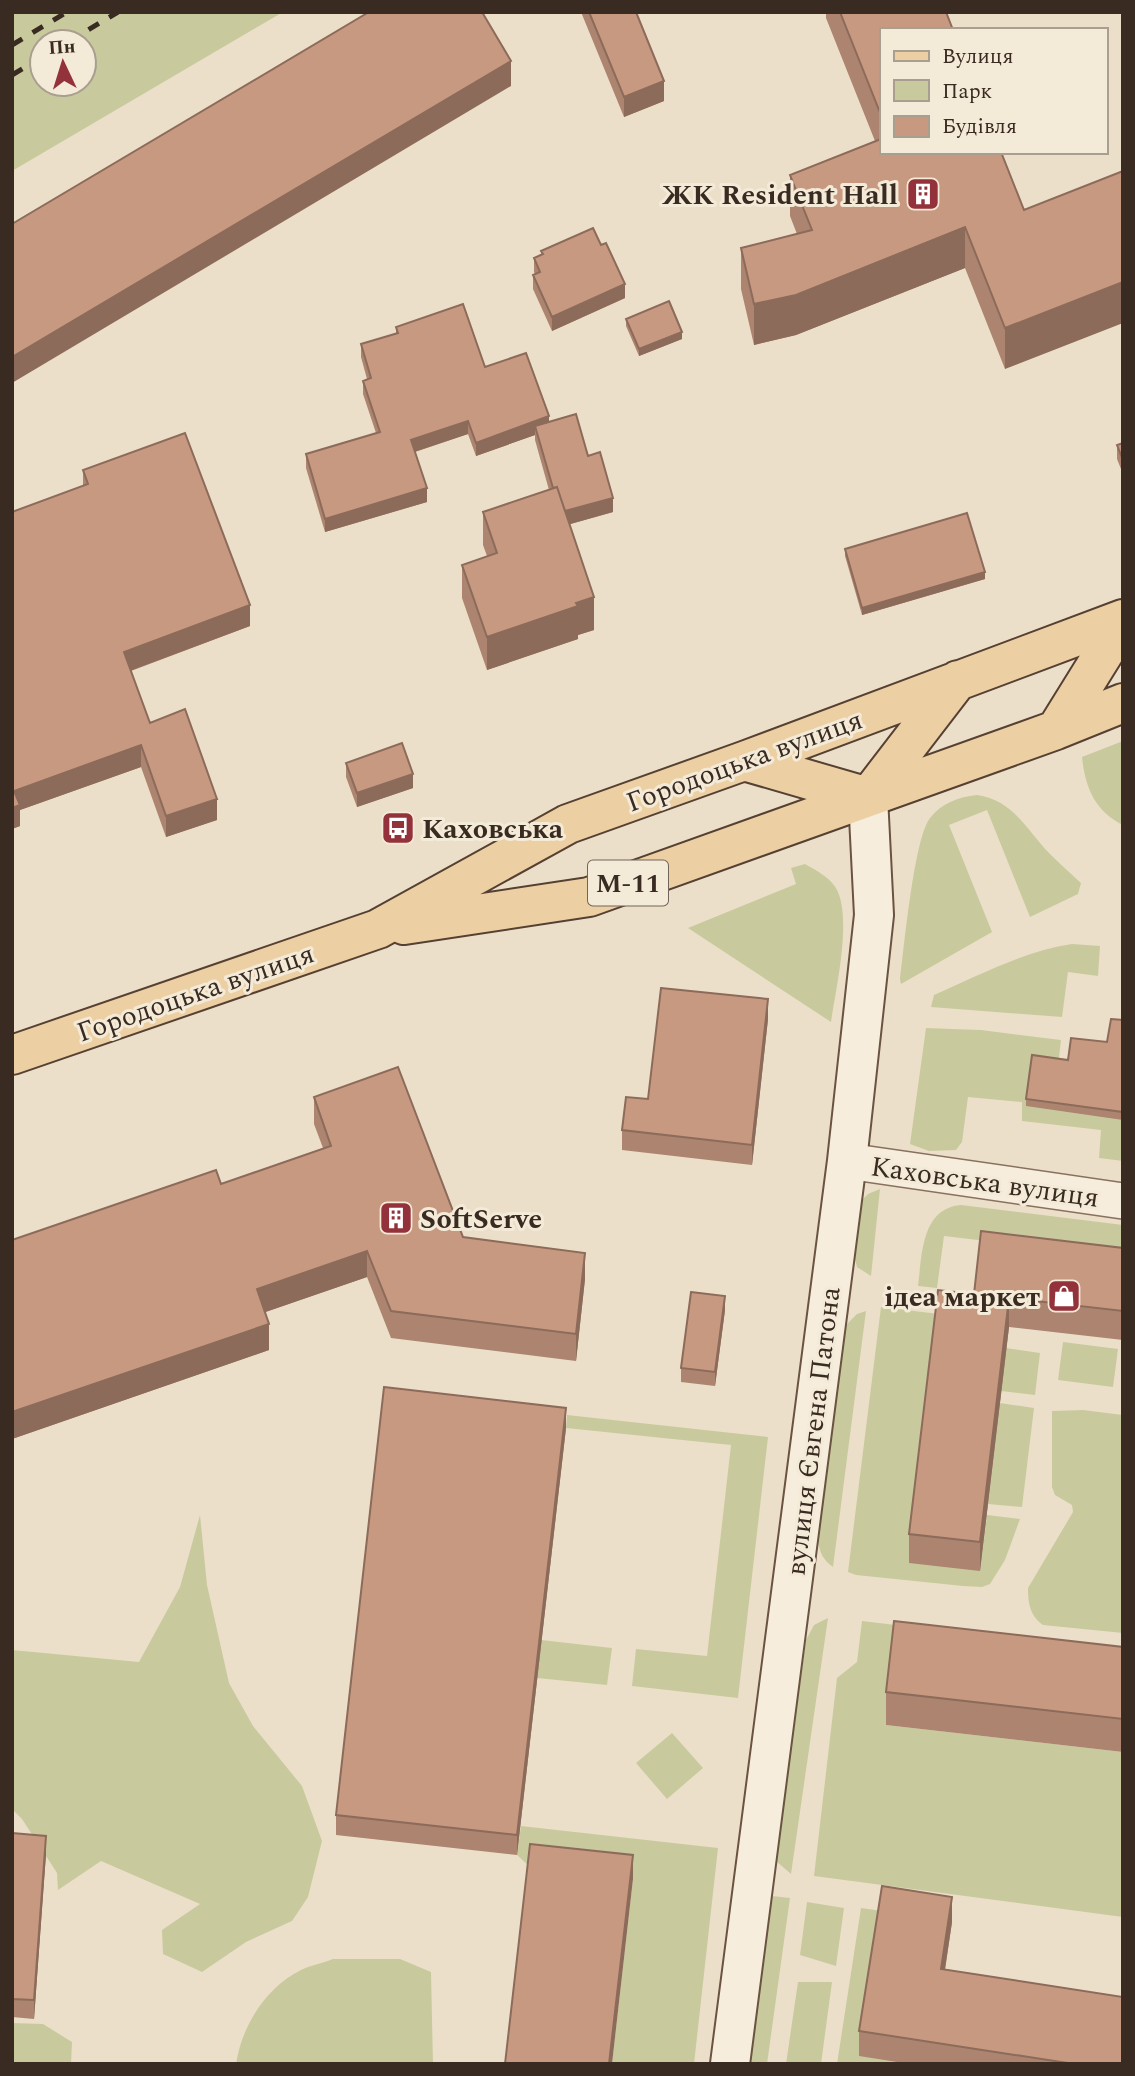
<svg xmlns="http://www.w3.org/2000/svg" width="1135" height="2076" viewBox="0 0 1135 2076" font-family="Spectral,serif">
	<rect width="100%" height="100%" fill="#ecdfc9"/>
	<!-- green -->
	<path fill="#c8ca9d" fill-rule="evenodd" d="M12 12H283L12 171ZM42 42H84V84H42Z
		M1123 741V825C1094 811 1085 786 1082 757Z
		M977 795C1013 800 1026 829 1049 853 1059 863 1070 873 1081 883L1078 894 1030 917 987 810 949 825 992 932 901 984 900 979C904 949 914 838 930 818 942 803 958 797 977 795Z
		M805 864C817 871 832 878 838 892 851 923 836 989 831 1022L688 928 796 884 791 868Z
		M1072 944 1100 946 1098 976 1068 972 1062 1017 931 1007 934 995C978 976 1024 951 1072 944Z
		M926 1028 981 1030 1061 1040 1058 1066 1123 1120V1161L1099 1158 1101 1130 1022 1121V1102L968 1097 962 1142 956 1150 929 1151 910 1144Z
		M880 1189 871 1276 857 1267 855 1259 861 1201 868 1194Z
		M961 1205 1123 1225V1257L944 1236 937 1288 918 1286C922 1256 921 1208 961 1205Z
		M881 1307 939 1314 980 1571 987 1515 1020 1519 1005 1560 990 1584 982 1587 963 1586 856 1575 848 1572Z
		M866 1311 833 1567C823 1560 820 1553 818 1541L843 1328 857 1314Z
		M1063 1342 1118 1349 1113 1387 1058 1380Z
		M1006 1348 1040 1353 1035 1395 1001 1391Z
		M1000 1403 1034 1408 1022 1507 988 1504Z
		M1083 1410 1123 1415V1633L1043 1625C1030 1616 1028 1603 1028 1588L1073 1512 1072 1505 1055 1495 1052 1487V1411Z
		M567 1415 768 1437 738 1698 632 1686 636 1649 707 1656 731 1445 566 1428Z
		M200 1515 207 1585 229 1683 253 1726 302 1786 322 1841 308 1897 292 1921 246 1942 202 1972 163 1954 162 1930 200 1904 101 1861 58 1890 57 1873 22 1819 12 1809V1650L139 1662 180 1587Z
		M828 1618 791 1874 776 1861 806 1640 814 1625Z
		M862 1621 921 1628 886 1725 1123 1752V1917L814 1876 837 1678 857 1662Z
		M541 1640 612 1648 607 1685 537 1678Z
		M672 1733 703 1768 667 1799 636 1763Z
		M521 1826 718 1848 694 2064H612L633 1879 530 1867 517 1855Z
		M772 1896 790 1898 767 2064H750Z
		M807 1902 844 1908 836 1966 800 1955Z
		M861 1908 882 1911 910 2064H837Z
		M333 1959H400L431 1972 433 2064H236C242 2026 265 1988 301 1970 311 1965 323 1963 333 1959Z
		M798 1982H832L821 2064H786Z
		M12 2023 43 2024 72 2042 71 2064H12Z"/>
	<g fill="none" stroke-linecap="round" stroke-linejoin="round">
		<defs>
			<path id="street" d="M847 1161 1123 1201"/>
			<path id="secondary" d="M730 2064 847 1161 874 915 868 797"/>
			<path id="primary" d="M1056 730 1123 622
				M744 761 868 797
				M868 797 958 680
				M404 925 589 897 1056 730 1123 703
				M12 1055 378 929 568 824 744 761 1123 619"/>
		</defs>
		<!-- street casing -->
		<use href="#street" stroke="#88715e" stroke-width="38"/>
		<!-- secondary casing -->
		<use href="#secondary" stroke="#6a5341" stroke-width="42"/>
		<!-- primary casing -->
		<use href="#primary" stroke="#564032" stroke-width="42"/>
		<!-- street -->
		<use href="#street" stroke="#f7eddc" stroke-width="35"/>
		<!-- secondary -->
		<use href="#secondary" stroke="#f7eddc" stroke-width="38"/>
		<!-- primary -->
		<use href="#primary" stroke="#ecd0a4" stroke-width="38"/>
		<!-- rail -->
		<path stroke="#392b21" stroke-width="5" stroke-dasharray="12 12" stroke-linecap="butt" d="M68 42 118 12
			M12 45 67 12
			M12 75 42 57"/>
	</g>
	<!-- wall -->
	<path fill="#ac846f" d="M581 12H636L664 101 624 117Z
		M826 12H946L881 30V152L1024 210 1005 369 965 268 796 335 754 345 741 289V248L797 234 790 216V175L875 141 826 18Z
		M541 251 625 298 552 331 533 289V275L535 274 534 272V258L541 254Z
		M626 319 682 339 639 356 626 326Z
		M396 327 485 367 588 456 613 512 570 524 594 630 578 635V639L487 670 462 598V565L487 556 483 545V512L549 490 535 440V435L476 456 468 434 415 452 427 502 325 532 306 468V454L376 433 363 394V381L367 379 361 357V344L396 334Z
		M1123 443V474L1117 459V445Z
		M83 470 250 626 131 671 150 723 217 820 166 837 141 767 20 810V826L12 829 83 486Z
		M845 549 985 579 862 615 845 556Z
		M346 763 413 788 357 807 346 777Z
		M768 1019 752 1165 622 1150V1130L648 1099Z
		M1123 1020V1120L1026 1106V1099L1068 1060 1107 1042Z
		M314 1097 463 1237 585 1279 576 1361 391 1338 367 1277 265 1312 269 1350 12 1439V1240L221 1184 323 1148 314 1124Z
		M1123 1248V1340L1009 1327 980 1571 909 1563V1534L974 1294Z
		M725 1310 715 1386 681 1382V1368Z
		M566 1428 517 1855 336 1835V1815Z
		M1123 1647V1752L886 1725V1692Z
		M12 1833 46 1854 34 2019 12 2017Z
		M952 1922 945 1970 1123 2064H910L859 2056V2031Z"/>
	<!-- shaded-wall -->
	<path fill="#8c6b5a" d="M511 61V86L12 383V357Z
		M664 81V101L624 117V97Z
		M965 227V268L796 335 754 345V304Z
		M1123 282V323L1005 369V328Z
		M625 284V298L552 331V317Z
		M682 332V339L639 356V349Z
		M549 416V430L535 426V435L476 456V443Z
		M468 421V434L411 453V440Z
		M427 488V502L325 532V519Z
		M613 498V512L560 527V513Z
		M985 572V579L862 615V608Z
		M594 597V630L578 635V639L487 670V637L576 603Z
		M250 605V626L124 673V652Z
		M141 745V767L20 810V826L12 829V808L14 791Z
		M413 774V788L357 807V793Z
		M217 799V820L166 837V816Z
		M768 999V1019L752 1165V1145Z
		M367 1251V1277L257 1315V1289Z
		M585 1253V1279L576 1361V1334Z
		M725 1296V1310L715 1386V1372Z
		M1009 1298V1327L980 1571V1542Z
		M269 1324V1350L12 1439V1412Z
		M566 1408V1428L517 1855V1835Z
		M46 1836V1854L34 2019V2000Z
		M633 1855V1879L612 2064H609Z
		M952 1897V1922L941 1995V1969Z"/>
	<!-- building -->
	<path fill="#c89981" stroke="#8c6b5a" stroke-width="2" d="M369 12H482L511 61 12 357V224Z
		M589 12H636L664 81 624 97Z
		M840 12H946L953 30H881V115Z
		M881 139V152H1001L1024 210 1123 171V282L1005 328 965 227 796 295 754 304 741 248 812 230 790 175Z
		M593 228 601 245 606 243 625 284 552 317 533 275 540 272 534 258 543 254 541 251Z
		M669 301 682 332 639 349 626 319Z
		M463 304 485 367 526 353 549 416 476 443 468 421 411 440 427 488 325 519 306 454 380 432 363 381 371 378 361 344 398 333 396 327Z
		M576 414 588 456 600 452 613 498 565 511 557 487 553 488 535 426Z
		M185 433 250 605 124 652 150 723 185 709 217 799 166 816 141 745 14 791 20 805 12 808V512L88 484 83 470Z
		M1123 443V460L1117 445Z
		M557 487 594 597 576 603 578 606 487 637 462 565 497 553 483 512Z
		M967 513 985 572 862 608 845 549Z
		M402 743 413 774 357 793 346 763Z
		M661 988 768 999 752 1145 622 1130 626 1097 648 1099Z
		M1111 1019 1123 1020V1112L1026 1099 1032 1055 1068 1060 1071 1038 1107 1042Z
		M398 1067 463 1237 585 1253 576 1334 391 1311 367 1251 257 1289 269 1324 12 1412V1240L216 1170 221 1184 331 1146 314 1097Z
		M981 1231 1123 1248V1311L1009 1298 980 1542 909 1534 938 1290 974 1294Z
		M691 1292 725 1296 715 1372 681 1368Z
		M384 1387 566 1408 517 1835 336 1815Z
		M894 1621 1123 1647V1719L886 1692Z
		M12 1833 46 1836 34 2000 12 1999Z
		M530 1844 633 1855 609 2064H505Z
		M882 1886 952 1897 941 1969 1123 1997V2064H1074L859 2031Z"/>
	<!-- icons -->
	<defs>
		<symbol id="building-square" viewBox="-11 -11 22 22"><rect x="-9" y="-9" width="18" height="18" rx="4" fill="#93323a" stroke="#f4ead8"/><path d="M-4-6H4V6H1V3H-1V6H-4ZM-2.5-4.3h1.7v1.8h-1.7ZM.8-4.3h1.7v1.8H.8ZM-2.5-1h1.7V.8h-1.7ZM.8-1h1.7V.8H.8Z" fill="#fff"/></symbol>
		<symbol id="bus-square" viewBox="-11 -11 22 22"><rect x="-9" y="-9" width="18" height="18" rx="4" fill="#93323a" stroke="#f4ead8"/><path d="M-5-6H5V4H4V6H2V4H-2V6H-4V4H-5ZM-3.5-4V0h7V-4ZM-3.5 1.2v1.5H-2V1.2ZM2 1.2v1.5H3.5V1.2Z" fill="#fff"/></symbol>
		<symbol id="shop-square" viewBox="-11 -11 22 22"><rect x="-9" y="-9" width="18" height="18" rx="4" fill="#93323a" stroke="#f4ead8"/><path d="M-5-2.5h2.3a2.7 3.5 0 0 1 5.4 0H5L5.5 6h-11ZM-1.5-2.5h3a1.5 2.3 0 0 0-3 0Z" fill="#fff"/></symbol>
	</defs>
	<g fill-rule="evenodd">
		<use href="#building-square" x="904" y="175" width="38" height="38"/>
		<use href="#bus-square" x="379" y="809" width="38" height="38"/>
		<use href="#building-square" x="377" y="1199" width="38" height="38"/>
		<use href="#shop-square" x="1045" y="1277" width="38" height="38"/>
	</g>
	<g text-anchor="middle" stroke-width="6" stroke-linejoin="round" paint-order="stroke">
		<!-- shield labels -->
		<rect fill="#f4ead8" stroke="#716458" stroke-width="2" x="588" y="860.5" width="80" height="45" rx="5"/>
		<g font-size="26" font-weight="bold" fill="#392b21">
			<text x="628" y="892">М-11</text>
		</g>
		<!-- poi labels -->
		<g font-size="28" font-weight="bold" fill="#392b21" stroke="#f4ead8" text-anchor="end">
			<text x="898" y="204">ЖК Resident Hall</text>
			<text x="422" y="838" text-anchor="start">Каховська</text>
			<text x="420" y="1228" text-anchor="start">SoftServe</text>
			<text x="1040" y="1306">ідеа маркет</text>
		</g>
		<!-- street labels -->
		<g font-size="28" fill="#392b21" stroke="#f4ead8">
			<text transform="translate(744 760) rotate(-20)" y="10">Городоцька вулиця</text>
			<text transform="translate(195 992) rotate(-19)" y="10">Городоцька вулиця</text>
			<text transform="translate(985 1181) rotate(8)" y="10">Каховська вулиця</text>
			<text transform="translate(812 1431) rotate(-83)" y="10">вулиця Євгена Патона</text>
		</g>
	</g>
	<!-- border -->
	<rect width="1135" height="2076" fill="none" stroke="#392b21" stroke-width="28"/>
	<!-- legend -->
	<rect x="880" y="28" width="228" height="126" fill="#f4ead8" stroke="#a99e8f" stroke-width="2"/>
	<rect x="894" y="51" width="35" height="10" fill="#ecd0a4" stroke="#a99e8f" stroke-width="2"/>
	<text x="942" y="63" font-size="21" fill="#392b21">Вулиця</text>
	<rect x="894" y="80" width="35" height="21" fill="#c8ca9d" stroke="#a99e8f" stroke-width="2"/>
	<text x="942" y="98" font-size="21" fill="#392b21">Парк</text>
	<rect x="894" y="116" width="35" height="21" fill="#c89981" stroke="#a99e8f" stroke-width="2"/>
	<text x="942" y="133" font-size="21" fill="#392b21">Будівля</text>
	<!-- north arrow -->
	<g transform="translate(63 63) rotate(356)"><circle r="33" fill="#f4ead8" stroke="#a99e8f" stroke-width="2"/>
	<path d="M0-5L12 26L0 18L-12 26Z" fill="#93323a"/>
	<text y="-10" font-size="19" font-weight="bold" text-anchor="middle" fill="#392b21">Пн</text>
	</g>
</svg>
